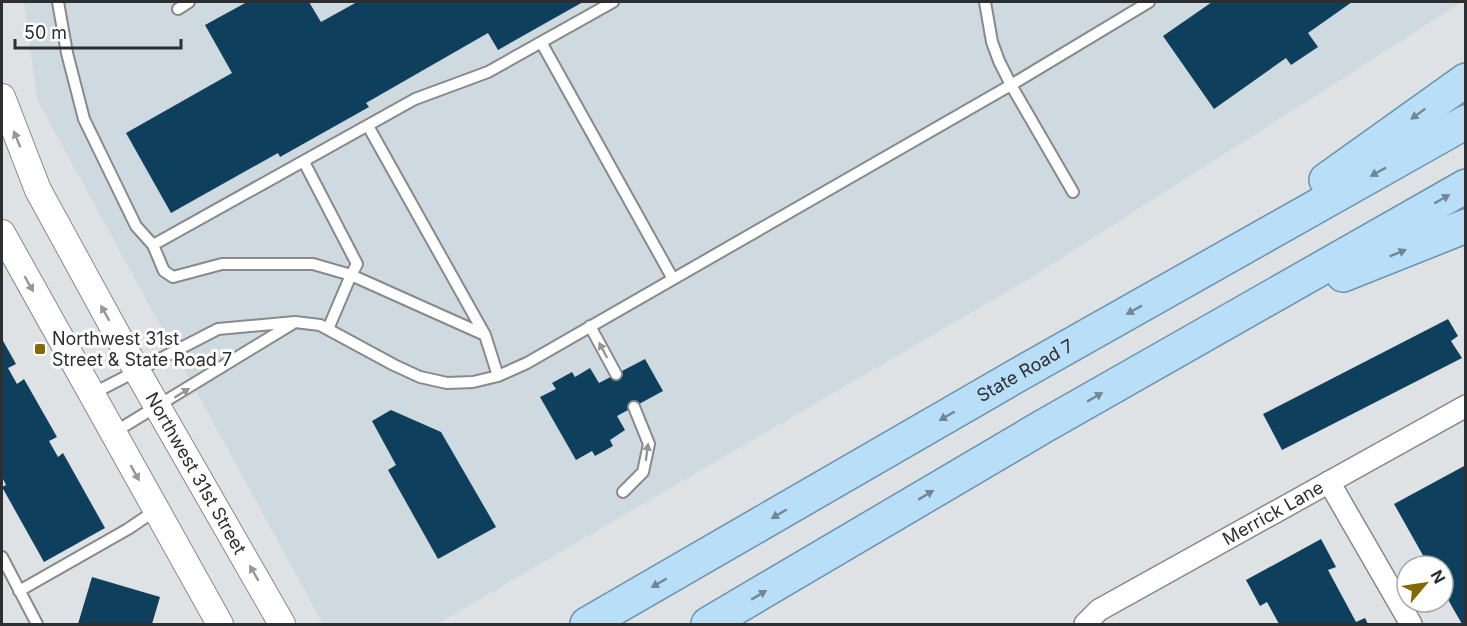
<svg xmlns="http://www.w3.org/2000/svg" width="1467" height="626" viewBox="0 0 1467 626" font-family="Inter,sans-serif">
	<rect width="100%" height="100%" fill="#dfe2e4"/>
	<!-- built -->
	<path fill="#cfd9e0" d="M24 2H1462L1027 280 437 624H323L37 99Z"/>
	<!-- building -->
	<path fill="#0e405e" d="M247 2H309L321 22 357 2H583L498 50 488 33 366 103 369 107 280 157 278 153 171 213 126 133 232 73 205 25Z
		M1212 2H1352L1308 33 1318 47 1291 65 1286 58 1214 109 1163 36Z
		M1448 319 1458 336 1451 341 1462 358 1282 450 1263 414Z
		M2 339 16 364 8 368 17 384 24 379 57 437 49 441 58 457 63 453 105 528 44 562 2 487 6 485 2 477Z
		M645 359 663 391 617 416 625 430 610 440 613 446 595 456 592 451 576 460 540 397 556 389 552 383 572 372 575 377 590 368 599 383Z
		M391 410 441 432 496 527 438 559 388 470 396 465 372 421Z
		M1466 465V624H1462L1443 591V566H1429L1394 504Z
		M1321 539 1336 567 1328 570 1356 622 1365 618 1368 624H1279L1267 602 1260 606 1246 580Z
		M92 577 160 597 152 624H78Z"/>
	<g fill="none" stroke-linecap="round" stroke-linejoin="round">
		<defs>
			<path id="service" d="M58 2 67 53 84 119 136 226 153 245
				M985 2 992 42 999 61 1011 85 1073 192
				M178 9 189 2
				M541 42 673 279
				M368 126 485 335
				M304 162 357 264 351 275 485 335 498 376
				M590 326 616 374
				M328 329 351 275 313 264H222L173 277 164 271 153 245 415 99 488 72 613 2
				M92 394 218 329 295 322 320 325 394 365 420 377 447 383 473 382 498 376 527 363 1011 85 1149 2
				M113 433 292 324
				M623 492 643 472 649 444 634 407
				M2 557 37 624
				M19 591 128 529 156 510"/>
			<g id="minor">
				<path d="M1329 482 1411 624"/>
				<path id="s1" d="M1085 624 1099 610 1466 406"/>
			</g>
			<g id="tertiary">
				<path id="s2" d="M2 97 38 190 137 371 282 624"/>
				<path d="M2 233 220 624"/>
			</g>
			<g id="primary">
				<path d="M1326 180 1466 80"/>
				<path d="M1343 275 1466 226"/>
				<path id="s3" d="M587 624 1016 376 1466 122"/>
				<path d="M708 624 1044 426 1466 186"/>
			</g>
		</defs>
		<!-- service casing -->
		<use href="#service" stroke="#878a8c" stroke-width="14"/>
		<!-- minor casing -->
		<use href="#minor" stroke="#878a8c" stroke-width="24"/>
		<!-- tertiary casing -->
		<use href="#tertiary" stroke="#878a8c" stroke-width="28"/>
		<!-- primary casing -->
		<use href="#primary" stroke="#6992af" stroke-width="36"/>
		<!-- service -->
		<use href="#service" stroke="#fff" stroke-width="10"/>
		<!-- minor -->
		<use href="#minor" stroke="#fff" stroke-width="21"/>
		<!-- tertiary -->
		<use href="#tertiary" stroke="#fff" stroke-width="26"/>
		<!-- primary -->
		<use href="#primary" stroke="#b9def8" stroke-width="33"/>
	</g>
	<!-- one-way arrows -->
	<defs><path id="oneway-solid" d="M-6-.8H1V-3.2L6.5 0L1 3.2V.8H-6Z" transform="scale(1.5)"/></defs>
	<g fill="#738694">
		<use href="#oneway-solid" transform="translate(1418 114) rotate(144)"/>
		<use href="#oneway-solid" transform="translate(1378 172) rotate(151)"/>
		<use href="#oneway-solid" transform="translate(1442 199) rotate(-30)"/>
		<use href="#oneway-solid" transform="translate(1398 253) rotate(-22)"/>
		<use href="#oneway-solid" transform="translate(1134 310) rotate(151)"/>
		<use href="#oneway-solid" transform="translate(1095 397) rotate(-30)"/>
		<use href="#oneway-solid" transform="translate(947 416) rotate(150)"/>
		<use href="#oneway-solid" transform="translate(926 495) rotate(-31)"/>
		<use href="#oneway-solid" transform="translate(779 514) rotate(150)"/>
		<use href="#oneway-solid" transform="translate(659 583) rotate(150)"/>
		<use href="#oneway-solid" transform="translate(759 595) rotate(-31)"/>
	</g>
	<g fill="#969697">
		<use href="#oneway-solid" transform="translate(17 139) rotate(-112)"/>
		<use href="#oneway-solid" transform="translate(29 284) rotate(60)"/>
		<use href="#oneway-solid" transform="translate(105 313) rotate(-119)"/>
		<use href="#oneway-solid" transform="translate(603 350) rotate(-118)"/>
		<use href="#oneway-solid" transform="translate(182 393) rotate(-31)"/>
		<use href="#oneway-solid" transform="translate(647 452) rotate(-82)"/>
		<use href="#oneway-solid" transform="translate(135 473) rotate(61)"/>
		<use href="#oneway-solid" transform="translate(254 573) rotate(-120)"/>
	</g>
	<!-- markers -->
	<rect fill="#856903" stroke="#fff" stroke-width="2" x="34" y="343" width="12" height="12" rx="3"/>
	<g text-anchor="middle" stroke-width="6" stroke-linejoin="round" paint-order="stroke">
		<!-- poi labels -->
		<g font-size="18" fill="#2d2e2f" stroke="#fff" text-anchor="start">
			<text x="52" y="345">Northwest 31st<tspan x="52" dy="21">Street &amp; State Road 7</tspan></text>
		</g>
		<!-- street labels -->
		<g font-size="18" fill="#2d2e2f" stroke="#fff">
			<text dy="6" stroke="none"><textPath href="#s3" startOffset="506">State Road 7</textPath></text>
			<text dy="6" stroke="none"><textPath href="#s2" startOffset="424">Northwest 31st Street</textPath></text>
			<text dy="6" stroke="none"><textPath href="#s1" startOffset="219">Merrick Lane</textPath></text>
		</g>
	</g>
	<!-- border -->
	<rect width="1467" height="626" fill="none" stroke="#2d2e2f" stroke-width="6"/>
	<!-- north arrow -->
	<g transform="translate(1425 584) rotate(61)"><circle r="28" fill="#ffffff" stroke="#ababac" stroke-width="1.5"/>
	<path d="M0-4.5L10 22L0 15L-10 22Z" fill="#856903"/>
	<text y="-9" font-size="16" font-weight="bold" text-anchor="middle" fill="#2d2e2f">N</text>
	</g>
	<!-- scale -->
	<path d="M15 39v9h166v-9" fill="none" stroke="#2d2e2f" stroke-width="3"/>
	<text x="24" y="39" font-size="18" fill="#2d2e2f" stroke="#ffffff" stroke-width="4.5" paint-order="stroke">50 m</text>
</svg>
